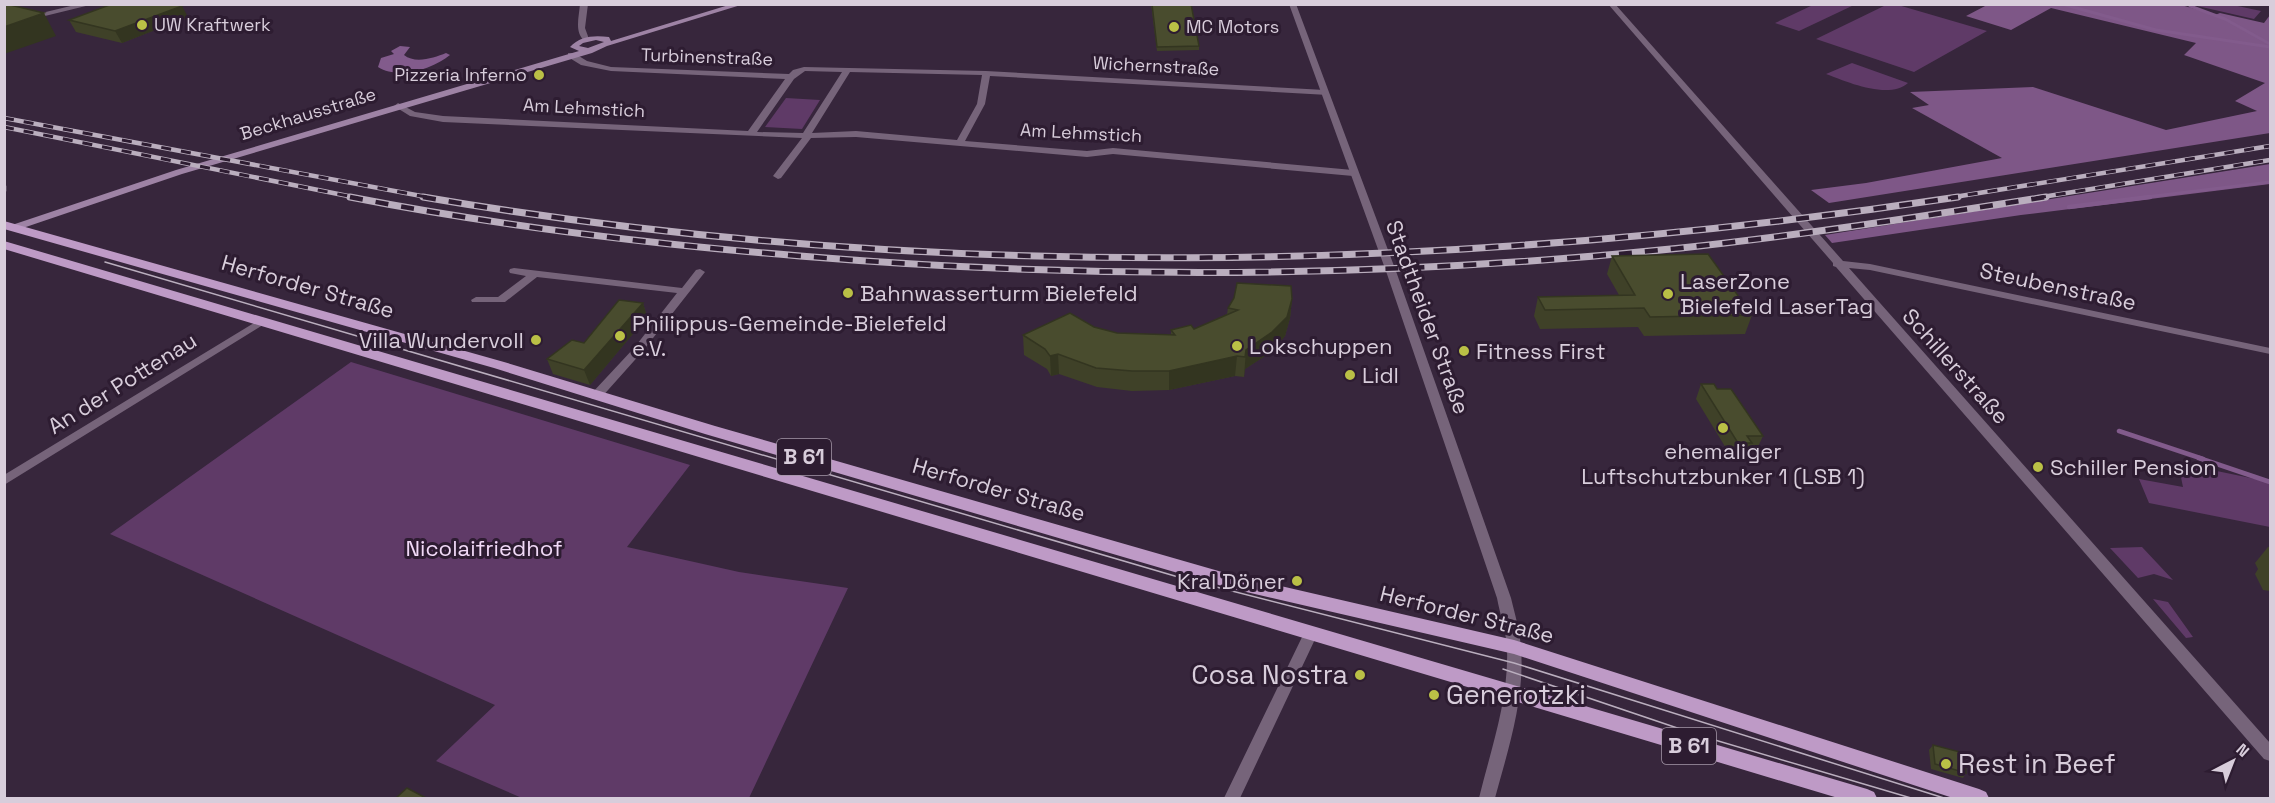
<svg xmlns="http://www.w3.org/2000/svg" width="2275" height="803" viewBox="0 0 2275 803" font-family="'Space Grotesk',sans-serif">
	<rect width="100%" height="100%" fill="#37263c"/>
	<!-- green -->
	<path fill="#5f3a67" d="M1815 4 1854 5 1799 31 1775 23Z
		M1886 5H1898L1987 31 1914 72 1816 39Z
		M2193 5H2233L2261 11 2254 19Z
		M1852 63 1908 83C1889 100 1847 82 1826 74Z
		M786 98 820 100 802 129 765 127Z
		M351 362 690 465 627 547 739 572 848 588 749 798H522L436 761 495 705 110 534Z
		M2178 463 2270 482V527L2149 503 2139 479 2183 487Z
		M2142 547 2173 580 2154 574 2138 578 2110 548Z
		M2153 599 2168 602 2193 637 2186 638Z"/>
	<!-- forest -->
	<path fill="#7e5787" d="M1987 5 2178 4 2215 15 2220 13 2264 23 2270 15V133L1829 203 1811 190 1866 183 2002 158 1912 108 1929 105 1910 92 2033 87 2166 130 2257 111 2235 101 2265 83 2184 55 2196 43 2051 8 2011 30 1966 16Z
		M2270 164V184L2021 215 1832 243 1825 235Z"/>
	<!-- water -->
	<path fill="#825b8c" d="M400 46 410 47 404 55C415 64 434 58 446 53L450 55C433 69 399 80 378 67L381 58 394 54 391 51Z"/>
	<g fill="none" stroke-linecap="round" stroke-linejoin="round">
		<!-- stream-far2 -->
		<path stroke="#825b8c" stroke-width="3" d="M2062 4 2156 30 2270 47
			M2190 6 2225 19 2270 44
			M2138 198 2270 182"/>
		<!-- stream-far1 -->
		<path stroke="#825b8c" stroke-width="4.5" d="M2069 207 2150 197
			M2119 431 2203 459"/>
		<!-- stream -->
		<path stroke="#825b8c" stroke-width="5" d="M2199 458 2270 482"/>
		<!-- minor -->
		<path fill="#76647a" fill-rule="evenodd" d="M580 4H588L585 28 589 39 585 41C574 33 579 17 580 4Z
			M1608 4H1615L1843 261 1870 264 2270 348V354L1870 270 1849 268 2270 743V761L2264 759 1836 267 1833 266V263Z
			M568 53H574L587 61 611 67 789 74 793 70 804 67 986 71 1325 90 1329 93 1328 95 990 76 985 104 965 141 1087 151 1113 148 1353 170 1358 173 1353 176 1113 154 1087 157 856 137 811 138 781 178 778 179 773 176 802 138 443 122 410 116 394 106 398 103 415 112 443 116 748 131 785 79 611 71 581 65 568 57ZM805 71 842 72 803 133 757 132 794 79ZM850 72 982 75 977 104 957 140 856 131 812 133Z
			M514 268 682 288 696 270 700 269 705 272 642 352 600 399H592L590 396 592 393 634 348 677 293 537 277 505 302H472L471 300 476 297H498L526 276 510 273 509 271 510 269Z
			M262 318 266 319 268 321 266 323 4 485V475Z
			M1311 627 1316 629 1318 633 1240 798H1224L1304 633 1306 629Z"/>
		<!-- tertiary -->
		<path fill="#76647a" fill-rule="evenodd" d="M79 4H94L4 26V22Z
			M1289 4H1296L1397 274 1511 598C1515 615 1520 631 1521 648 1525 699 1508 750 1495 798H1479C1491 749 1509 699 1507 648 1506 631 1500 615 1497 598L1387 274Z"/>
		<!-- secondary -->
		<path fill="#9e83a5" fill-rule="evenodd" d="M732 4H744L607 46 592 53 182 174 17 230H9L8 228 9 226 176 170 579 51 570 47C580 36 594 35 609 37L611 41ZM596 40 604 42 588 48 579 46 583 43Z"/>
		<!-- primary -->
		<path fill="#be9ac6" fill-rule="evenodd" d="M4 221 504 362 715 426 1229 574 1514 640 1979 789 1986 792 1989 798H1953L1514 654 1229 588 705 434 494 368 4 229Z
			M4 241 1867 789 1874 792 1877 798H1838L4 249Z"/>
		<!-- tram -->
		<path stroke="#baaebe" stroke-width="1.5" d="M105 262 1185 579 1514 663 1944 798
			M1503 669 1698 735 1911 798"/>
		<defs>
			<path id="rail-far1" d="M4 118 432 198
				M4 127 358 198
				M4 186V191
				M1948 198 2270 146
				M2036 198 2270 160"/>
			<path id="rail" d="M350 197C499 226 649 244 800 256 1093 280 1388 278 1681 248 1803 235 1925 216 2046 197
				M423 197C926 283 1454 273 1958 197"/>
		</defs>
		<!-- rail-far1 casing -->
		<use href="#rail-far1" stroke="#baaebe" stroke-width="4.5"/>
		<!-- rail casing -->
		<use href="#rail" stroke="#baaebe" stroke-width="7"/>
		<!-- rail-far1 -->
		<use href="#rail-far1" stroke="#2d1c31" stroke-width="3" stroke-dasharray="10" stroke-linecap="butt"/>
		<!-- rail -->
		<use href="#rail" stroke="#2d1c31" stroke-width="4.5" stroke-dasharray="13" stroke-linecap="butt"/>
	</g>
	<!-- wall -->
	<path fill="#3f4128" d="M1151 4H1191L1199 46V50L1157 51Z
		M188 17 122 43 76 32 69 20Z
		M1612 256 1752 315 1745 334 1644 336 1638 327 1540 329 1534 316 1538 297 1619 295 1607 274Z
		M1234 298 1292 299 1290 318 1285 336 1271 352 1245 369 1244 377 1235 376 1169 390 1132 391 1097 387 1059 374 1051 376 1047 369 1024 355 1023 335 1094 327 1117 333 1171 335V330L1194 329 1227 314 1228 308Z
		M643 303 647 317 590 385 553 374 547 359 584 343Z
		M1701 384 1717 389 1763 436 1756 451H1748L1745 458H1732L1696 399Z
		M2268 547H2271V592L2270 591 2263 590 2255 574 2258 569 2255 563Z
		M1933 745 1966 773 1963 778 1931 769 1929 750Z"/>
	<!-- shaded-wall -->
	<path fill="#333520" d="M182 6 188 17 122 43 115 31Z
		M44 13 56 36 4 54V27Z
		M1292 299 1290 318 1285 336 1271 352 1245 369 1244 377 1246 350Z
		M643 303 647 317 590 385 584 370Z
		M1058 354 1059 374 1051 376 1050 356Z
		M1237 356 1235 376 1169 390V371Z"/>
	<!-- building -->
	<path fill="#494c2e" stroke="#333520" stroke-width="1.5" d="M6 4 44 13 4 27V5Z
		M112 4H177L182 6 115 31 69 20Z
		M1152 4H1191L1199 46 1157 47Z
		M1708 254 1752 315 1650 317 1644 308 1545 310 1538 297 1635 295 1612 256Z
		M1237 283 1291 286 1292 299 1287 317 1272 332 1246 350 1245 357 1237 356 1169 371H1132L1096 368 1058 354 1050 356 1045 349 1023 335 1070 313 1094 327 1117 333 1175 335 1171 330 1191 325 1194 329 1238 310 1228 308 1234 298Z
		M619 300 643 303 584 370 547 359 572 340 584 343Z
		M1701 384H1714L1717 389H1731L1763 436H1747L1752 443H1738Z
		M1933 745 1964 753 1966 773 1935 764Z
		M407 788 426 798H396Z"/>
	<!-- markers -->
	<g fill="#bac046" stroke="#2d1c31" stroke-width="2">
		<circle cx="142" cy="25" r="6"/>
		<circle cx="1174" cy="27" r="6"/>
		<circle cx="539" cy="75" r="6"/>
		<circle cx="848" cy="293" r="6"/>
		<circle cx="1668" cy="294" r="6"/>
		<circle cx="620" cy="336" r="6"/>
		<circle cx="536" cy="340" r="6"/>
		<circle cx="1237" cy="346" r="6"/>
		<circle cx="1464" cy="351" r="6"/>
		<circle cx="1350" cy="375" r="6"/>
		<circle cx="1723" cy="428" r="6"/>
		<circle cx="2038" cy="467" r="6"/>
		<circle cx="1297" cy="581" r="6"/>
		<circle cx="1360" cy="675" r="6"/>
		<circle cx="1434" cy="695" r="6"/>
		<circle cx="1946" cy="764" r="6"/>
	</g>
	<g text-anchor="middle" stroke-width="6" stroke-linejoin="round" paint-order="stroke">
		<!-- far-poi labels -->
		<g font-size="18" fill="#d8cddb" stroke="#2d1c31" text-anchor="start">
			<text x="154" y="31">UW Kraftwerk</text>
			<text x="1186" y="33">MC Motors</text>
			<text x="527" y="81" text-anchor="end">Pizzeria Inferno</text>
		</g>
		<!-- far-street labels -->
		<g font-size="18" fill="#d8cddb" stroke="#2d1c31">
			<text transform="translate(707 57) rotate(2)" y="6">Turbinenstraße</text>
			<text transform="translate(1156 66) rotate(3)" y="6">Wichernstraße</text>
			<text transform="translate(584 108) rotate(3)" y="6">Am Lehmstich</text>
			<text transform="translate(308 114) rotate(-17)" y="6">Beckhausstraße</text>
			<text transform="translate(1081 133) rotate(3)" y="6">Am Lehmstich</text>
		</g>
		<!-- shield labels -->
		<g fill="#2d1c31" stroke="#a598a8" stroke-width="1.5">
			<rect x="777" y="439" width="54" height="36" rx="4.5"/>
			<rect x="1662" y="728" width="54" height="36" rx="4.5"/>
		</g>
		<g font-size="21" font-weight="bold" fill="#d8cddb">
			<text x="804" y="464">B 61</text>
			<text x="1689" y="753">B 61</text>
		</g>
		<!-- poi labels -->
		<g font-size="22" fill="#d8cddb" stroke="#2d1c31" text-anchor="start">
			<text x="1680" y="289">LaserZone<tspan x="1680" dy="25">Bielefeld LaserTag</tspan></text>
			<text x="860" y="301">Bahnwasserturm Bielefeld</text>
			<text x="632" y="331">Philippus-Gemeinde-Bielefeld<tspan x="632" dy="25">e.V.</tspan></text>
			<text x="524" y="348" text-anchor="end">Villa Wundervoll</text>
			<text x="1249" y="354">Lokschuppen</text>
			<text x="1476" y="359">Fitness First</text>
			<text x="1362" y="383">Lidl</text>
			<text x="1723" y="459" text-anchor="middle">ehemaliger<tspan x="1723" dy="25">Luftschutzbunker 1 (LSB 1)</tspan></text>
			<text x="2050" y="475">Schiller Pension</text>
			<text x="1285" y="589" text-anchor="end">Kral Döner</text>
		</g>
		<!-- street labels -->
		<g font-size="22" fill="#d8cddb" stroke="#2d1c31">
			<text transform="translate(308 286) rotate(16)" y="8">Herforder Straße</text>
			<text transform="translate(2058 286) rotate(12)" y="8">Steubenstraße</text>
			<text transform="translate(1428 317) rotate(70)" y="8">Stadtheider Straße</text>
			<text transform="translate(1956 366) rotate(48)" y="8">Schillerstraße</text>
			<text transform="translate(122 383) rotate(-32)" y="8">An der Pottenau</text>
			<text transform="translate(999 489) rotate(16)" y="8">Herforder Straße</text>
			<text transform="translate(1467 614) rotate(14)" y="8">Herforder Straße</text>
		</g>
		<!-- park labels -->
		<g font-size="22" fill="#f1d9f7" stroke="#2d1c31">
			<text x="484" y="556">Nicolaifriedhof</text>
		</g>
		<!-- near-poi labels -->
		<g font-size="27" fill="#d8cddb" stroke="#2d1c31" text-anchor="start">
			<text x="1348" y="684" text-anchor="end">Cosa Nostra</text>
			<text x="1446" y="704">Generotzki</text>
			<text x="1958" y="773">Rest in Beef</text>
		</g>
	</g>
	<!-- border -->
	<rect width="2275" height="803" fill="none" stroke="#d8cddb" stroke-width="12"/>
	<!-- north arrow -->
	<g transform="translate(2233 761) rotate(42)" stroke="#2d1c31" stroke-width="4.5" paint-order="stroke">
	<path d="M0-4.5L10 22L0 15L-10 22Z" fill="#d8cddb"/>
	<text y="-9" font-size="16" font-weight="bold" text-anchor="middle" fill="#d8cddb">N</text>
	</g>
</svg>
